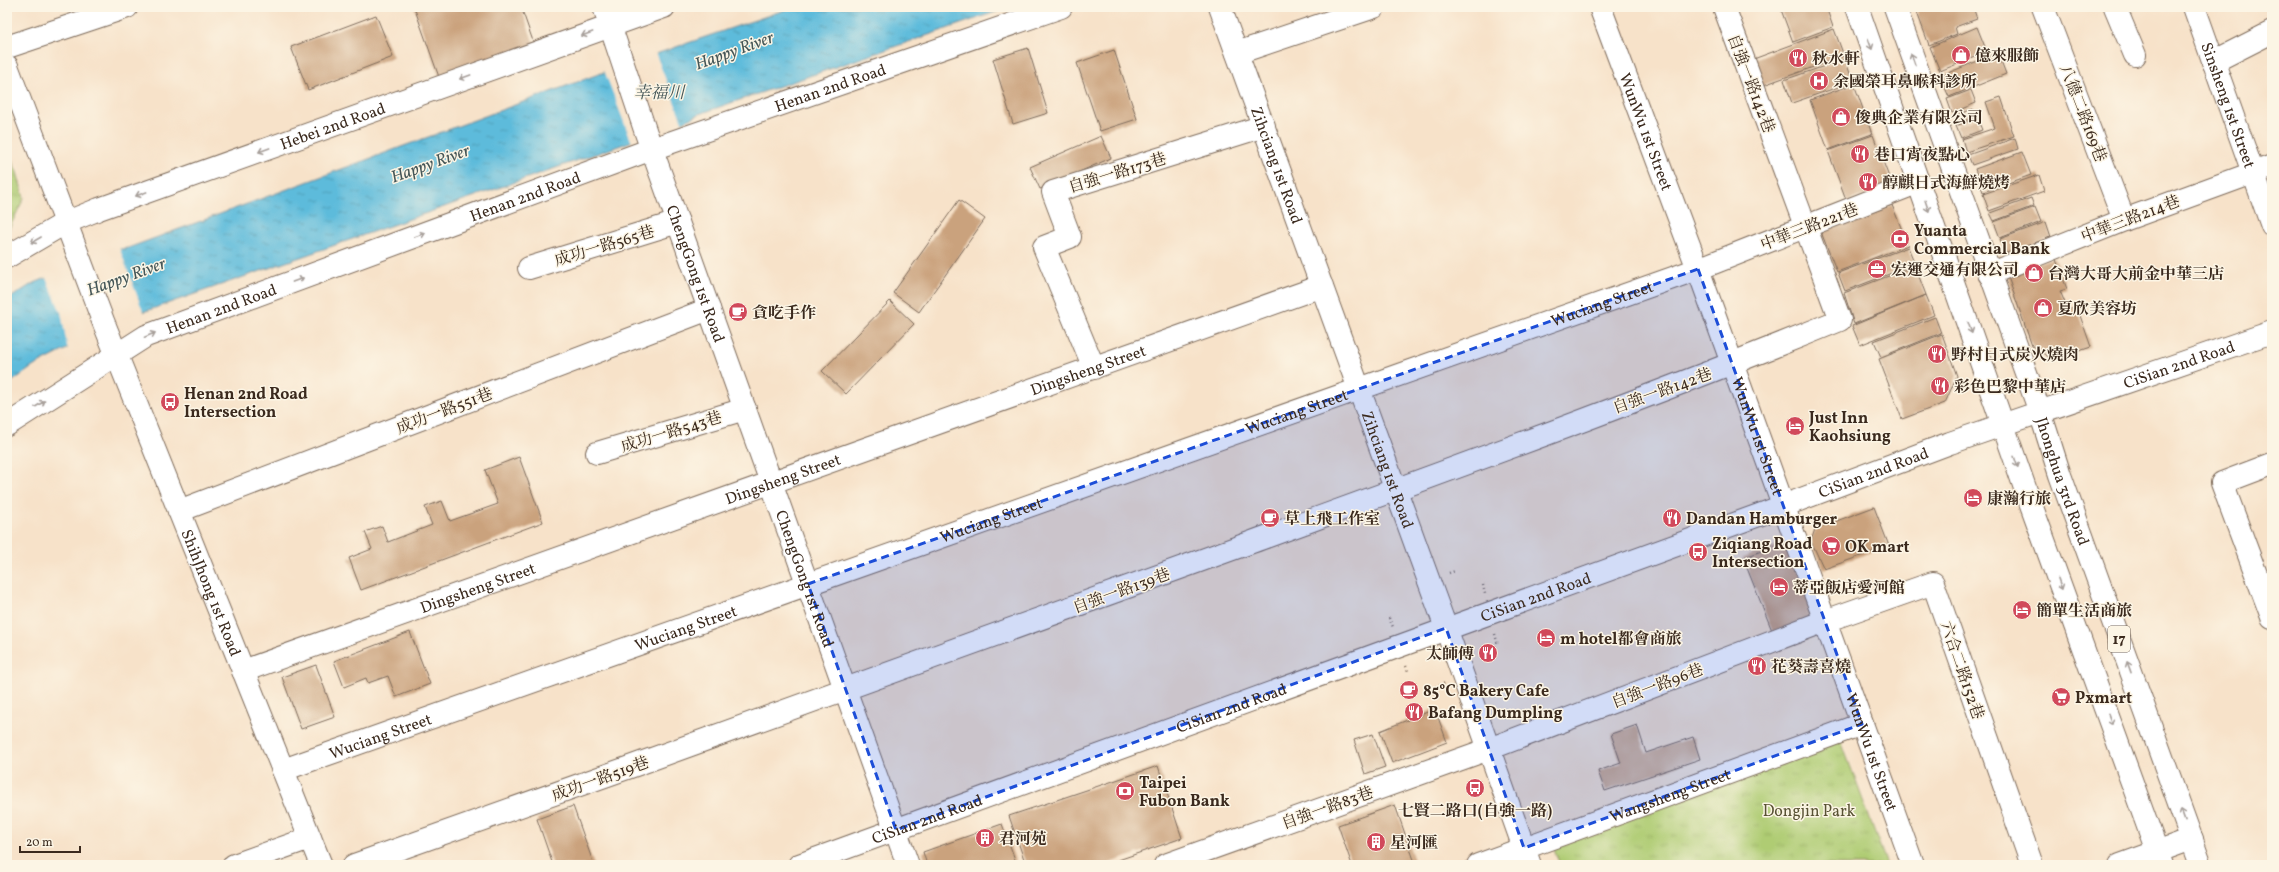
<svg xmlns="http://www.w3.org/2000/svg" width="2279" height="872" viewBox="0 0 2279 872" font-family="Vollkorn,'Noto Serif TC',serif">
	<defs>
		<pattern id="park-tufts" width="24" height="20" patternUnits="userSpaceOnUse"><rect width="24" height="20" fill="#afcc73"/><path d="M3 7l-1-3M5 7V3M7 7l1-3M15 17l-1-3M17 17v-4M19 17l1-3" fill="none" stroke="#97af63"/></pattern>
		<pattern id="water-ripples" width="26" height="14" patternUnits="userSpaceOnUse"><rect width="26" height="14" fill="#5dbbdb"/><path d="M2 4q2-2 4 0t4 0M15 11q2-2 4 0t4 0" fill="none" stroke="#4e98b1"/></pattern>
	</defs>
	<rect width="100%" height="100%" fill="#fcf5e5"/>
	<filter id="ink" filterUnits="userSpaceOnUse"><feTurbulence type="fractalNoise" baseFrequency=".025" numOctaves="2"/><feDisplacementMap in="SourceGraphic" scale="8" xChannelSelector="R" yChannelSelector="G"/><feConvolveMatrix kernelMatrix="1 2 1 2 8 2 1 2 1" color-interpolation-filters="sRGB"/></filter>
	<filter id="wash" filterUnits="userSpaceOnUse"><feTurbulence type="fractalNoise" baseFrequency=".012" numOctaves="4" result="noise"/><feDisplacementMap in="SourceGraphic" scale="16" xChannelSelector="R" yChannelSelector="G"/><feGaussianBlur stdDeviation="0.9" result="paint"/><feColorMatrix in="noise" values="0 0 0 0 0 0 0 0 0 0 0 0 0 0 0 0 0 1.4 0 .05"/><feComposite in="paint" operator="in"/></filter>
	<g filter="url(#wash)">
		<rect width="100%" height="100%" fill="#f7e2c9"/>
		<!-- park -->
		<path fill="url(#park-tufts)" stroke="#757b48" d="M7 149 17 172 24 198 7 233Z
			M1841 741 1887 865H1560L1552 843Z"/>
		<!-- water -->
		<path fill="url(#water-ripples)" stroke="#4c727c" d="M793 7H1010L699 114 673 127 149 310 112 321 65 350 34 366 7 385V300L32 284 113 250 128 248 615 68Z"/>
		<!-- pier -->
		<path fill="#f7e2c9" d="M655 52 683 124 632 143 604 70Z
			M119 247 144 314 113 322 68 351 61 312 45 276 89 255Z"/>
		<g id="blocks">
			<!-- building -->
			<path fill="#caa27d" d="M414 7H521L534 44 439 77Z
				M1780 7H1826L1833 27 1793 42Z
				M1915 7H1973L1977 19 1955 27 1957 34 1929 45Z
				M376 15 393 57 308 90 291 47Z
				M1977 27 1987 52 1940 71 1930 47Z
				M1834 29 1844 56 1761 86 1751 60Z
				M1028 48 1048 113 1013 124 993 59Z
				M1114 50 1137 119 1100 131 1077 63Z
				M1998 53 2006 74 1949 97 1940 76Z
				M1845 59 1853 82 1792 103 1784 80Z
				M1854 84 1872 134 1828 150 1810 100Z
				M1971 90 1976 103 1952 113 1947 99Z
				M2001 97 2014 136 1966 152 1962 139 1995 128 1986 102Z
				M1973 109 1976 117 1957 124 1954 116Z
				M1977 118 1982 130 1961 138 1956 126Z
				M1873 135 1892 185 1847 202 1828 151Z
				M1101 136 1111 158 1040 189 1030 167Z
				M2015 138 2018 149 1972 165 1968 155Z
				M2022 152 2031 175 1983 192 1975 169Z
				M2039 175 2044 191 1989 211 1983 194Z
				M2031 198 2034 206 1994 221 1990 213Z
				M959 200 985 219 919 312 893 293Z
				M1892 205 1908 245 1837 272 1821 232Z
				M2035 207 2041 222 2000 238 1994 222Z
				M2046 222 2051 237 2006 253 2000 239Z
				M1908 247 1915 264 1845 291 1838 273Z
				M2055 257 2067 289 2060 291 2068 310 2077 307 2091 347 2053 360 2032 346 2007 274Z
				M1915 266 1926 295 1854 324 1844 293Z
				M1926 295 1934 315 1860 345 1852 326Z
				M890 301 914 324 846 394 822 371Z
				M1935 317 1941 333 1881 357 1874 341Z
				M1942 334 1957 376 1945 403 1902 419 1879 359Z
				M519 457 543 522 361 590 349 558 372 549 365 532 382 526 388 542 432 525 425 507 442 501 450 521 498 504 485 470Z
				M1874 507 1889 546 1824 569 1811 541 1815 529Z
				M1785 542 1815 617 1773 633 1743 558Z
				M410 632 430 684 396 697 388 676 368 683 366 678 344 687 334 661Z
				M316 665 335 717 301 729 282 677Z
				M1435 709 1447 742 1392 763 1380 731Z
				M1637 725 1646 753 1693 737 1700 759 1605 791 1598 771 1621 763 1611 734Z
				M1373 734 1385 767 1365 774 1354 740Z
				M1158 766 1182 838 1104 865H1026L1009 816Z
				M1395 805 1414 860 1399 865H1352L1338 825Z
				M573 806 594 865H553L537 819Z
				M1002 824 1017 865H927L923 852Z"/>
		</g>
	</g>
	<g filter="url(#ink)">
		<use href="#blocks" fill-opacity="0" stroke="#7d6a5a" stroke-width="1"/>
		<g fill="none" stroke-linecap="round" stroke-linejoin="round">
			<defs>
				<g id="minor">
					<path id="s1" d="M604 7 646 133 908 865"/>
					<path id="s2" d="M1220 7 1446 628 1530 865"/>
					<path id="s3" d="M1600 7 1698 269 1913 865"/>
					<path d="M2043 7 2124 220"/>
					<path d="M2115 7 2135 55"/>
					<path id="s4" d="M2194 7 2272 226"/>
					<path d="M7 47 127 7"/>
					<path d="M1237 53 1374 7"/>
					<path d="M2213 62 2272 32"/>
					<path id="s5" d="M7 66 103 321 321 865"/>
					<path id="s6" d="M7 257 65 223 99 209 664 7"/>
					<path d="M529 268 678 222"/>
					<path d="M1989 274 2124 220 2272 166"/>
					<path d="M1094 368 1044 247 1070 237 1053 192 1264 126"/>
					<path id="s7" d="M7 425 146 336 652 149 1061 7"/>
					<path d="M597 453 745 409"/>
					<path d="M2272 464 2222 483 2272 617"/>
					<path d="M179 511 709 309"/>
					<path id="s8" d="M243 671 1322 286"/>
					<path id="s9" d="M283 770 1698 269 1919 182"/>
					<path d="M234 865 310 838"/>
					<path d="M354 865C654 759 954 651 1252 542 1449 470 1647 399 1840 320L1724 7"/>
					<path id="s10" d="M799 865 1759 515 1950 443 2272 332"/>
					<path d="M1165 865 1489 749 1825 621 1933 583 2032 865"/>
					<path id="s11" d="M1478 865 1862 724"/>
					<path d="M2120 865 2192 839"/>
				</g>
				<g id="major">
					<path d="M1857 7 2025 488 2162 865"/>
					<path id="s12" d="M1895 7 2040 412 2060 475 2201 865"/>
				</g>
			</defs>
			<!-- minor casing -->
			<use href="#minor" stroke="#7d6a5a" stroke-width="24"/>
			<!-- major casing -->
			<use href="#major" stroke="#7d6a5a" stroke-width="24"/>
			<!-- path -->
			<path stroke="#7d6a5a" stroke-width="2.5" stroke-dasharray="1 3" stroke-linecap="butt" d="M1449 573 1455 571
				M1483 585 1485 594
				M1389 618 1393 627
				M1495 634 1498 645
				M1406 666 1408 671
				M1436 687 1445 683"/>
			<!-- minor -->
			<use href="#minor" stroke="#fff" stroke-width="22"/>
			<!-- major -->
			<use href="#major" stroke="#fff" stroke-width="22"/>
		</g>
		<!-- one-way arrows -->
		<defs><path id="oneway-shaft" d="M-6 0H5M1.5-3L5.5 0L1.5 3" fill="none" stroke-width="1.6" stroke-linecap="round" stroke-linejoin="round"/></defs>
		<g stroke="#a79f9a">
			<use href="#oneway-shaft" transform="translate(587 34) rotate(160)"/>
			<use href="#oneway-shaft" transform="translate(1870 44) rotate(70)"/>
			<use href="#oneway-shaft" transform="translate(1913 59) rotate(-109)"/>
			<use href="#oneway-shaft" transform="translate(465 77) rotate(160)"/>
			<use href="#oneway-shaft" transform="translate(264 150) rotate(160)"/>
			<use href="#oneway-shaft" transform="translate(141 194) rotate(160)"/>
			<use href="#oneway-shaft" transform="translate(1927 206) rotate(71)"/>
			<use href="#oneway-shaft" transform="translate(420 235) rotate(-20)"/>
			<use href="#oneway-shaft" transform="translate(36 240) rotate(150)"/>
			<use href="#oneway-shaft" transform="translate(298 280) rotate(-20)"/>
			<use href="#oneway-shaft" transform="translate(1970 328) rotate(71)"/>
			<use href="#oneway-shaft" transform="translate(150 335) rotate(-23)"/>
			<use href="#oneway-shaft" transform="translate(40 404) rotate(-33)"/>
			<use href="#oneway-shaft" transform="translate(2016 462) rotate(71)"/>
			<use href="#oneway-shaft" transform="translate(2060 584) rotate(70)"/>
			<use href="#oneway-shaft" transform="translate(2129 667) rotate(-110)"/>
			<use href="#oneway-shaft" transform="translate(2110 719) rotate(70)"/>
			<use href="#oneway-shaft" transform="translate(2183 815) rotate(-110)"/>
		</g>
	</g>
	<!-- marked area -->
	<path fill="#1d4ed8" fill-opacity="0.2" stroke="#1d4ed8" stroke-width="3" stroke-dasharray="8 5" stroke-linejoin="round" d="M1698 269 1862 724 1524 848 1446 628 896 830 808 584Z"/>
	<!-- icons -->
	<defs>
		<symbol id="shop-disc" viewBox="-11 -11 22 22"><circle r="9.5" fill="#d1495b" stroke="#fcf5e5"/><path d="M-5-2.5h2.3a2.7 3.5 0 0 1 5.4 0H5L5.5 6h-11ZM-1.5-2.5h3a1.5 2.3 0 0 0-3 0Z" fill="#fff"/></symbol>
		<symbol id="restaurant-disc" viewBox="-11 -11 22 22"><circle r="9.5" fill="#d1495b" stroke="#fcf5e5"/><path d="M-5-6h1v4h1v-4h1v4h1v-4h1v5L-1.5 .5V6h-2V.5L-5-1ZM5-6V6H3V1.5H1.5Q1.5-4 5-6Z" fill="#fff"/></symbol>
		<symbol id="hospital-disc" viewBox="-11 -11 22 22"><circle r="9.5" fill="#d1495b" stroke="#fcf5e5"/><path d="M-5-5h3v3.5h4V-5h3V5h-3V1.5h-4V5h-3Z" fill="#fff"/></symbol>
		<symbol id="bank-disc" viewBox="-11 -11 22 22"><circle r="9.5" fill="#d1495b" stroke="#fcf5e5"/><path d="M-6-4H6V4H-6ZM0-2.3a2.3 2.3 0 1 0 0 4.6a2.3 2.3 0 1 0 0-4.6Z" fill="#fff"/></symbol>
		<symbol id="office-disc" viewBox="-11 -11 22 22"><circle r="9.5" fill="#d1495b" stroke="#fcf5e5"/><path d="M-6-3h4V-5.5h4V-3h4V5H-6ZM-1-4.5V-3h2v-1.5ZM-6 0V1H6V0Z" fill="#fff"/></symbol>
		<symbol id="cafe-disc" viewBox="-11 -11 22 22"><circle r="9.5" fill="#d1495b" stroke="#fcf5e5"/><path d="M-5.5-4.5H6V0H3Q3 3.5 0 3.5H-2.5Q-5.5 3.5-5.5 0ZM3-3.2v2h1.7v-2ZM-6 4.5H4V6H-6Z" fill="#fff"/></symbol>
		<symbol id="bus-disc" viewBox="-11 -11 22 22"><circle r="9.5" fill="#d1495b" stroke="#fcf5e5"/><path d="M-5-6H5V4H4V6H2V4H-2V6H-4V4H-5ZM-3.5-4V0h7V-4ZM-3.5 1.2v1.5H-2V1.2ZM2 1.2v1.5H3.5V1.2Z" fill="#fff"/></symbol>
		<symbol id="hotel-disc" viewBox="-11 -11 22 22"><circle r="9.5" fill="#d1495b" stroke="#fcf5e5"/><path d="M-6-4.5h1.5V1H6V5H4.5V3h-9V5H-6ZM-4 0a1.8 1.8 0 1 1 3.6 0ZM.5 0V-2.5h3Q6-2.5 6 0Z" fill="#fff"/></symbol>
		<symbol id="supermarket-disc" viewBox="-11 -11 22 22"><circle r="9.5" fill="#d1495b" stroke="#fcf5e5"/><path d="M-6-5.5h2.5l.6 2H6L4.5 2H-2.5L-4.4-4H-6ZM-1.5 3.2a1.3 1.3 0 1 0 .1 0ZM3 3.2a1.3 1.3 0 1 0 .1 0Z" fill="#fff"/></symbol>
		<symbol id="building-disc" viewBox="-11 -11 22 22"><circle r="9.5" fill="#d1495b" stroke="#fcf5e5"/><path d="M-4-6H4V6H1V3H-1V6H-4ZM-2.5-4.3h1.7v1.8h-1.7ZM.8-4.3h1.7v1.8H.8ZM-2.5-1h1.7V.8h-1.7ZM.8-1h1.7V.8H.8Z" fill="#fff"/></symbol>
	</defs>
	<g fill-rule="evenodd">
		<use href="#shop-disc" x="1950" y="44" width="22" height="22"/>
		<use href="#restaurant-disc" x="1787" y="47" width="22" height="22"/>
		<use href="#hospital-disc" x="1808" y="70" width="22" height="22"/>
		<use href="#shop-disc" x="1830" y="106" width="22" height="22"/>
		<use href="#restaurant-disc" x="1849" y="143" width="22" height="22"/>
		<use href="#restaurant-disc" x="1857" y="171" width="22" height="22"/>
		<use href="#bank-disc" x="1889" y="228" width="22" height="22"/>
		<use href="#office-disc" x="1866" y="258" width="22" height="22"/>
		<use href="#shop-disc" x="2023" y="262" width="22" height="22"/>
		<use href="#shop-disc" x="2032" y="297" width="22" height="22"/>
		<use href="#cafe-disc" x="727" y="301" width="22" height="22"/>
		<use href="#restaurant-disc" x="1926" y="343" width="22" height="22"/>
		<use href="#restaurant-disc" x="1929" y="375" width="22" height="22"/>
		<use href="#bus-disc" x="159" y="391" width="22" height="22"/>
		<use href="#hotel-disc" x="1784" y="415" width="22" height="22"/>
		<use href="#hotel-disc" x="1962" y="487" width="22" height="22"/>
		<use href="#cafe-disc" x="1259" y="507" width="22" height="22"/>
		<use href="#restaurant-disc" x="1661" y="507" width="22" height="22"/>
		<use href="#supermarket-disc" x="1820" y="535" width="22" height="22"/>
		<use href="#bus-disc" x="1687" y="541" width="22" height="22"/>
		<use href="#hotel-disc" x="1768" y="576" width="22" height="22"/>
		<use href="#hotel-disc" x="2011" y="599" width="22" height="22"/>
		<use href="#hotel-disc" x="1535" y="627" width="22" height="22"/>
		<use href="#restaurant-disc" x="1477" y="642" width="22" height="22"/>
		<use href="#restaurant-disc" x="1746" y="655" width="22" height="22"/>
		<use href="#cafe-disc" x="1398" y="679" width="22" height="22"/>
		<use href="#supermarket-disc" x="2050" y="686" width="22" height="22"/>
		<use href="#restaurant-disc" x="1403" y="701" width="22" height="22"/>
		<use href="#bus-disc" x="1464" y="777" width="22" height="22"/>
		<use href="#bank-disc" x="1114" y="780" width="22" height="22"/>
		<use href="#building-disc" x="974" y="827" width="22" height="22"/>
		<use href="#building-disc" x="1365" y="831" width="22" height="22"/>
	</g>
	<g text-anchor="middle" stroke-width="3" stroke-linejoin="round" paint-order="stroke">
		<!-- shield labels -->
		<rect fill="#fcf5e5" stroke="#75675a" stroke-width="1" x="2108" y="626" width="22" height="26" rx="3"/>
		<g font-size="15" font-weight="bold" fill="#3b2a1e">
			<text x="2119" y="644">17</text>
		</g>
		<!-- poi labels -->
		<g font-size="16" font-weight="bold" fill="#3b2a1e" stroke="#fcf5e5" text-anchor="start">
			<text x="1975" y="61">億來服飾</text>
			<text x="1812" y="64">秋水軒</text>
			<text x="1833" y="87">余國榮耳鼻喉科診所</text>
			<text x="1855" y="123">俊典企業有限公司</text>
			<text x="1874" y="160">巷口宵夜點心</text>
			<text x="1882" y="188">醇麒日式海鮮燒烤</text>
			<text x="1914" y="236">Yuanta<tspan x="1914" dy="18">Commercial Bank</tspan></text>
			<text x="1891" y="275">宏運交通有限公司</text>
			<text x="2048" y="279">台灣大哥大前金中華三店</text>
			<text x="2057" y="314">夏欣美容坊</text>
			<text x="752" y="318">貪吃手作</text>
			<text x="1951" y="360">野村日式炭火燒肉</text>
			<text x="1954" y="392">彩色巴黎中華店</text>
			<text x="184" y="399">Henan 2nd Road<tspan x="184" dy="18">Intersection</tspan></text>
			<text x="1809" y="423">Just Inn<tspan x="1809" dy="18">Kaohsiung</tspan></text>
			<text x="1987" y="504">康瀚行旅</text>
			<text x="1284" y="524">草上飛工作室</text>
			<text x="1686" y="524">Dandan Hamburger</text>
			<text x="1712" y="549">Ziqiang Road<tspan x="1712" dy="18">Intersection</tspan></text>
			<text x="1845" y="552">OK mart</text>
			<text x="1793" y="593">蒂亞飯店愛河館</text>
			<text x="2036" y="616">簡單生活商旅</text>
			<text x="1560" y="644">m hotel都會商旅</text>
			<text x="1474" y="659" text-anchor="end">太師傅</text>
			<text x="1771" y="672">花葵壽喜燒</text>
			<text x="1423" y="696">85°C Bakery Cafe</text>
			<text x="2075" y="703">Pxmart</text>
			<text x="1428" y="718">Bafang Dumpling</text>
			<text x="1139" y="788">Taipei<tspan x="1139" dy="18">Fubon Bank</tspan></text>
			<text x="1475" y="816" text-anchor="middle">七賢二路口(自強一路)</text>
			<text x="999" y="844">君河苑</text>
			<text x="1390" y="848">星河匯</text>
		</g>
		<!-- street labels -->
		<g font-size="16" fill="#3b2a1e" stroke="#fcf5e5">
			<text transform="translate(1752 83) rotate(69)" y="6">自強一路142巷</text>
			<text dy="6" stroke="none"><textPath href="#s7" startOffset="893">Henan 2nd Road</textPath></text>
			<text dy="6" stroke="none"><textPath href="#s4" startOffset="104">Sinsheng 1st Street</textPath></text>
			<text transform="translate(2084 113) rotate(69)" y="6">八德二路169巷</text>
			<text dy="6" stroke="none"><textPath href="#s6" startOffset="352">Hebei 2nd Road</textPath></text>
			<text dy="6" stroke="none"><textPath href="#s3" startOffset="133">WunWu 1st Street</textPath></text>
			<text dy="6" stroke="none"><textPath href="#s2" startOffset="168">Zihciang 1st Road</textPath></text>
			<text transform="translate(1117 172) rotate(-17)" y="6">自強一路173巷</text>
			<text dy="6" stroke="none"><textPath href="#s7" startOffset="569">Henan 2nd Road</textPath></text>
			<text transform="translate(2130 218) rotate(-21)" y="6">中華三路214巷</text>
			<text transform="translate(1809 226) rotate(-21)" y="6">中華三路221巷</text>
			<text transform="translate(604 245) rotate(-17)" y="6">成功一路565巷</text>
			<text dy="6" stroke="none"><textPath href="#s1" startOffset="282">ChengGong 1st Road</textPath></text>
			<text dy="6" stroke="none"><textPath href="#s9" startOffset="1399">Wuciang Street</textPath></text>
			<text dy="6" stroke="none"><textPath href="#s7" startOffset="245">Henan 2nd Road</textPath></text>
			<text dy="6" stroke="none"><textPath href="#s10" startOffset="1468">CiSian 2nd Road</textPath></text>
			<text dy="6" stroke="none"><textPath href="#s8" startOffset="897">Dingsheng Street</textPath></text>
			<text transform="translate(1662 390) rotate(-20)" y="6">自強一路142巷</text>
			<text transform="translate(444 410) rotate(-21)" y="6">成功一路551巷</text>
			<text dy="6" stroke="none"><textPath href="#s9" startOffset="1075">Wuciang Street</textPath></text>
			<text transform="translate(671 431) rotate(-17)" y="6">成功一路543巷</text>
			<text dy="6" stroke="none"><textPath href="#s3" startOffset="457">WunWu 1st Street</textPath></text>
			<text dy="6" stroke="none"><textPath href="#s2" startOffset="492">Zihciang 1st Road</textPath></text>
			<text dy="6" stroke="none"><textPath href="#s10" startOffset="1144">CiSian 2nd Road</textPath></text>
			<text dy="6" stroke="none"><textPath href="#s8" startOffset="573">Dingsheng Street</textPath></text>
			<text dy="6" stroke="none"><textPath href="#s12" startOffset="503">Jhonghua 3rd Road</textPath></text>
			<text dy="6" stroke="none"><textPath href="#s9" startOffset="751">Wuciang Street</textPath></text>
			<text dy="6" stroke="none"><textPath href="#s1" startOffset="606">ChengGong 1st Road</textPath></text>
			<text dy="6" stroke="none"><textPath href="#s8" startOffset="249">Dingsheng Street</textPath></text>
			<text transform="translate(1121 590) rotate(-20)" y="6">自強一路139巷</text>
			<text dy="6" stroke="none"><textPath href="#s5" startOffset="565">ShihJhong 1st Road</textPath></text>
			<text dy="6" stroke="none"><textPath href="#s10" startOffset="784">CiSian 2nd Road</textPath></text>
			<text dy="6" stroke="none"><textPath href="#s9" startOffset="427">Wuciang Street</textPath></text>
			<text transform="translate(1963 670) rotate(71)" y="6">六合二路152巷</text>
			<text transform="translate(1657 685) rotate(-21)" y="6">自強一路96巷</text>
			<text dy="6" stroke="none"><textPath href="#s10" startOffset="460">CiSian 2nd Road</textPath></text>
			<text dy="6" stroke="none"><textPath href="#s9" startOffset="103">Wuciang Street</textPath></text>
			<text dy="6" stroke="none"><textPath href="#s3" startOffset="793">WunWu 1st Street</textPath></text>
			<text transform="translate(600 778) rotate(-20)" y="6">成功一路519巷</text>
			<text dy="6" stroke="none"><textPath href="#s11" startOffset="204">Wangsheng Street</textPath></text>
			<text transform="translate(1327 807) rotate(-20)" y="6">自強一路83巷</text>
			<text dy="6" stroke="none"><textPath href="#s10" startOffset="136">CiSian 2nd Road</textPath></text>
		</g>
		<!-- park labels -->
		<g font-size="16" fill="#585233" stroke="#fcf5e5">
			<text x="1809" y="816">Dongjin Park</text>
		</g>
		<!-- water labels -->
		<g font-size="17" font-style="italic" fill="#455657" stroke="#fcf5e5">
			<text transform="translate(734 50) rotate(-20)" y="6">Happy River</text>
			<text x="659" y="98">幸福川</text>
			<text transform="translate(430 163) rotate(-20)" y="6">Happy River</text>
			<text transform="translate(126 276) rotate(-20)" y="6">Happy River</text>
		</g>
	</g>
	<!-- margin -->
	<rect width="2279" height="872" fill="none" stroke="#fcf5e5" stroke-width="24"/>
	<!-- scale -->
	<path d="M20 846v6h60v-6" fill="none" stroke="#3b2a1e" stroke-width="2"/>
	<text x="26" y="846" font-size="12" fill="#3b2a1e" stroke="#fcf5e5" stroke-width="3" paint-order="stroke">20 m</text>
</svg>
